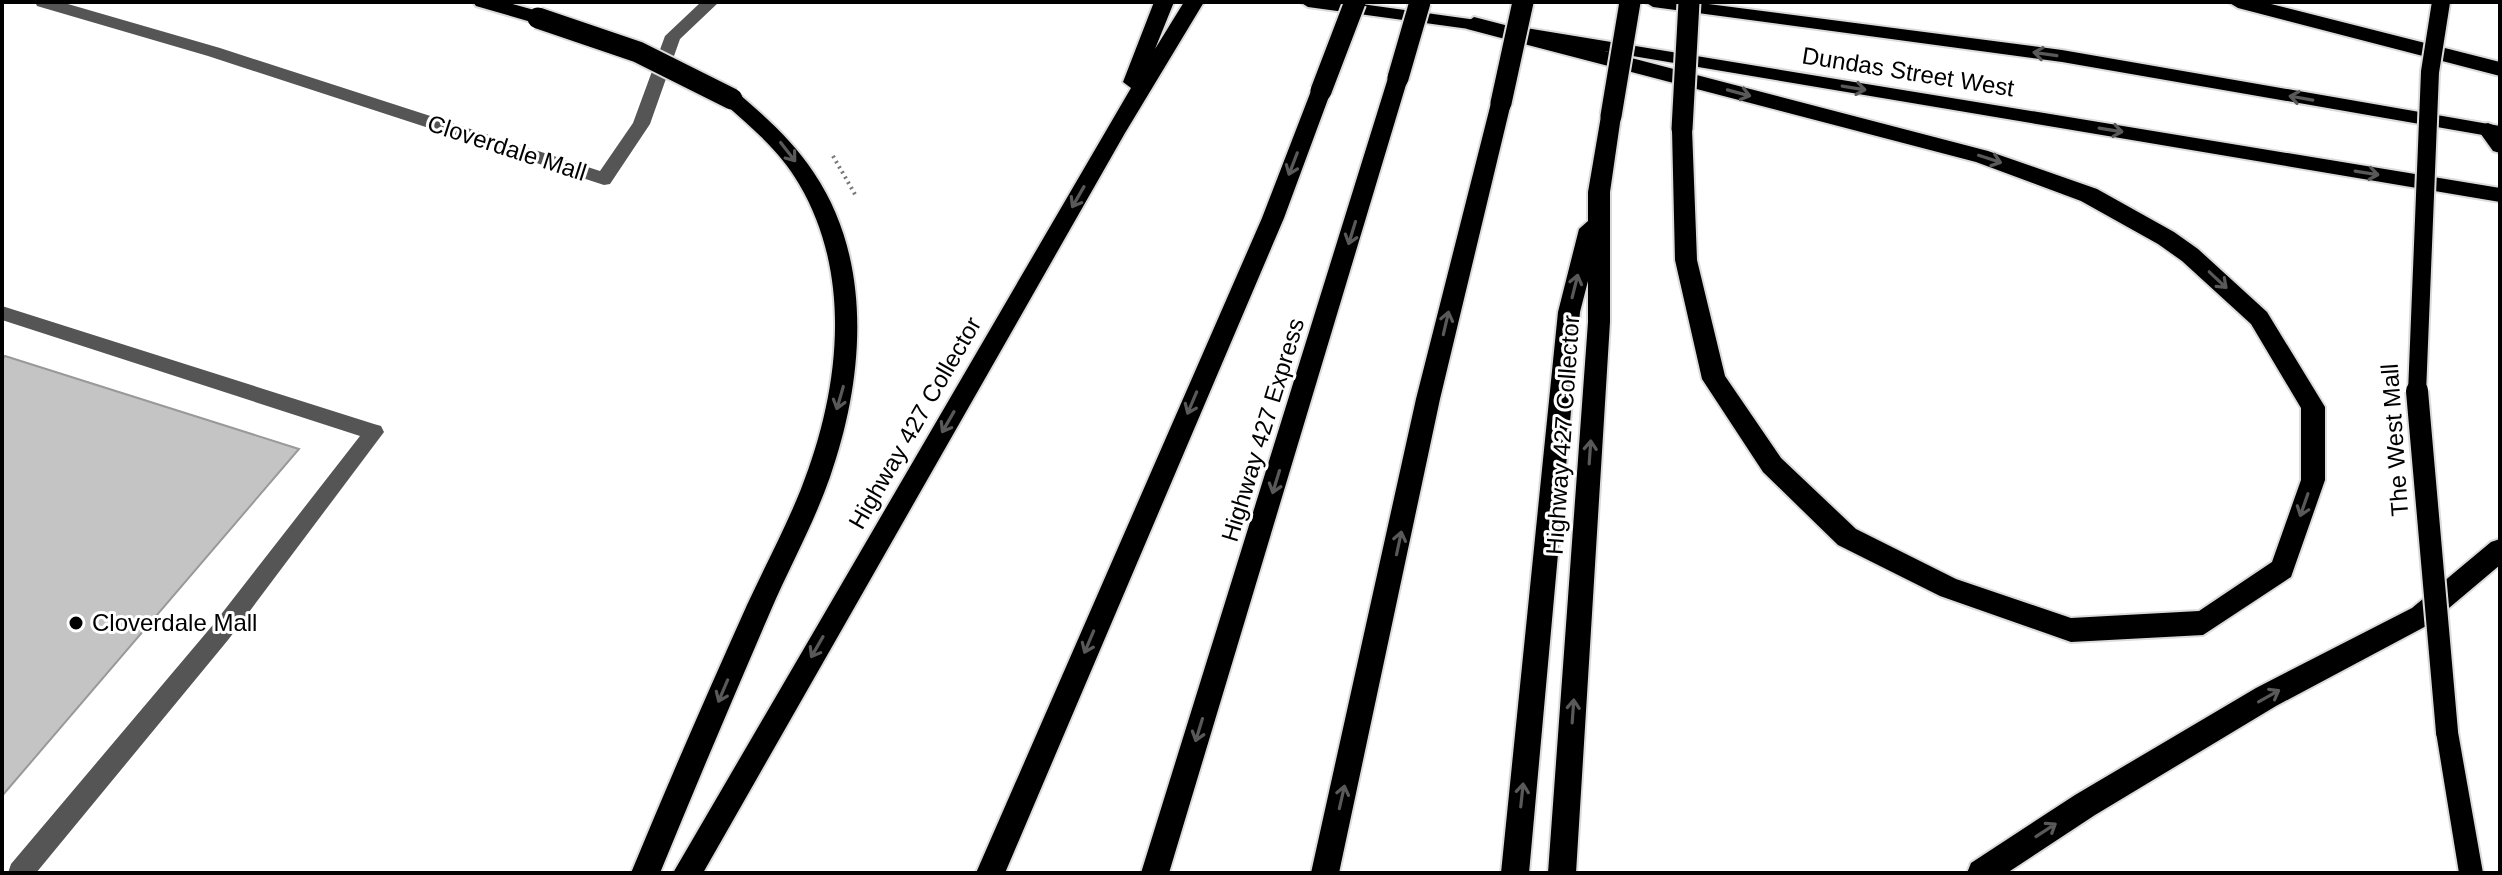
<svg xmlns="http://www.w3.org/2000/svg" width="2502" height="875" viewBox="0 0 2502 875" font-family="Arial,sans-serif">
	<rect width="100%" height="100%" fill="#fff"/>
	<!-- building -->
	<path fill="#c4c4c4" stroke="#999" stroke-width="2" d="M5 356 299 449 2 796V359Z
		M5 356 299 449 2 796V359Z"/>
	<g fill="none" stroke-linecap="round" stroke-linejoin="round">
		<defs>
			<path id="major" d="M1300 2H1347L1491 22 1499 27 1491 32 1308 7Z
				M1645 2H1693L2062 50 2500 126V138L2062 62 1653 7Z
				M1526 28 2500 188V202L1520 37 1518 33Z
				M2447 721 2455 724 2458 732 2483 873H2459L2436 732 2439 724Z"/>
			<path id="highway" d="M473 2H505L545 13 548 18 538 24 476 6Z
				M1154 2H1174L1155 49 1184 2H1204L1125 133 703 873H673L1131 88 1123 82Z
				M2228 2H2263L2500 62V76L2238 8Z
				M1474 17 1988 151 2097 189 2174 232 2198 249 2267 312 2325 407V480L2291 577 2203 635 2071 642 1940 596 1838 545 1763 472 1702 379 1675 260 1672 129 1675 124H1689L1692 129 1697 260 1725 376 1781 458 1856 529 1956 579 2071 618 2199 611 2272 562 2301 480V408L2251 324 2182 261 2158 244 2081 201 1976 162 1467 29 1464 24Z
				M1398 71 1408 78 1169 873H1141L1388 78Z
				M1321 84 1331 91 1284 218 1005 873H976L1262 218 1311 91Z
				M732 92 739 94C767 118 794 142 814 173 874 262 864 380 830 477 814 523 790 566 771 610 733 698 696 785 660 873H631C668 783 707 694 747 605 765 566 785 529 801 489 839 393 854 277 799 184 781 152 752 128 725 104L722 99 725 94Z
				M1501 96 1508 98 1511 103 1440 399 1339 873H1311L1416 399 1491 103 1494 98Z
				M1611 109 1618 111 1621 116 1610 192V322L1576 873H1548L1588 322V281L1580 312 1529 873H1501L1558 312 1579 229 1588 221V192L1601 116 1604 111Z
				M2488 123C2502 127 2500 140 2500 153L2493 151 2478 130 2481 125Z
				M2500 539V565L2430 624 2276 706 2095 815 2007 873H1967L1971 863 2075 795 2256 688 2412 608 2491 542Z"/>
		</defs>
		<!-- major casing -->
		<use href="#major" stroke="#dbdbdb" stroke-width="4"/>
		<!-- highway casing -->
		<use href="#highway" stroke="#dbdbdb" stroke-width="4"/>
		<!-- path -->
		<path stroke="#777" stroke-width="4" stroke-dasharray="2 4" stroke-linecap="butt" d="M833 156 856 196"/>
		<!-- minor -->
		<path fill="#555" fill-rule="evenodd" d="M35 2H61L220 48 600 171 633 123 665 36 701 2H719L680 39 650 124 610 184 604 185 208 56 37 6Z
			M2 306 374 424 381 426 384 432 228 640 36 873H8L11 864 212 626 360 436 2 320Z"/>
		<!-- major -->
		<use href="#major" fill="#000" fill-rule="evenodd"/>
		<!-- highway -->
		<use href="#highway" fill="#000" fill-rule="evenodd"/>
		<defs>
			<path id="major-bridge-far1" d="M2417 393 2430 72 2441 2"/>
			<path id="major-bridge" d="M2417 391 2447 732"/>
			<path id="highway-bridge" d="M538 18 638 52 732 99
				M1398 78 1420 2
				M1321 91 1355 2
				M1501 103 1523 2
				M1611 116 1630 2
				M1682 129 1689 2"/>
		</defs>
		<!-- major-bridge-far1 casing -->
		<use href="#major-bridge-far1" stroke="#dbdbdb" stroke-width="22" stroke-linecap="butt"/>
		<!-- major-bridge casing -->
		<use href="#major-bridge" stroke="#dbdbdb" stroke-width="26" stroke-linecap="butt"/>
		<!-- highway-bridge casing -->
		<use href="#highway-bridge" stroke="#dbdbdb" stroke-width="25" stroke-linecap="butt"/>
		<!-- major-bridge-far1 -->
		<use href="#major-bridge-far1" stroke="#000" stroke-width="18"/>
		<!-- major-bridge -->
		<use href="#major-bridge" stroke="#000" stroke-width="22"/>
		<!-- highway-bridge -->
		<use href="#highway-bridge" stroke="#000" stroke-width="21"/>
	</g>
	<!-- one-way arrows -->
	<defs><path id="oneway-shaft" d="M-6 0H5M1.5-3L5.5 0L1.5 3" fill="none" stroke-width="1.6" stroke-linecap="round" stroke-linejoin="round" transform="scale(2)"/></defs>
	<g stroke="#595959">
		<use href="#oneway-shaft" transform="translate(2045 54) rotate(-172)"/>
		<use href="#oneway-shaft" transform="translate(1854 88) rotate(9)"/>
		<use href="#oneway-shaft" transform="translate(1739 93) rotate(15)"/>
		<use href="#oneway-shaft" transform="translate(2301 98) rotate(-170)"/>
		<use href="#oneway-shaft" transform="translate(2111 130) rotate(9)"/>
		<use href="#oneway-shaft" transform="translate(788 152) rotate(52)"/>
		<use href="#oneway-shaft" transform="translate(1990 159) rotate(18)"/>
		<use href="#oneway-shaft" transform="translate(1293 164) rotate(111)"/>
		<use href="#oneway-shaft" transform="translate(2367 173) rotate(9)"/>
		<use href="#oneway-shaft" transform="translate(1078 197) rotate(120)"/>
		<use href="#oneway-shaft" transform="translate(1352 233) rotate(107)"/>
		<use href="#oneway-shaft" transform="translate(2218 280) rotate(43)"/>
		<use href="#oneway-shaft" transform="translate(1575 286) rotate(-76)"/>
		<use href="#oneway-shaft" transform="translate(1446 323) rotate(-77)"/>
		<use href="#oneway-shaft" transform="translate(840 398) rotate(106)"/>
		<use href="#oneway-shaft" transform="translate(1192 403) rotate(113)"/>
		<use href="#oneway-shaft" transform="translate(948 422) rotate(120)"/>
		<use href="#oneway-shaft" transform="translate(1590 452) rotate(-86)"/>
		<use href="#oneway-shaft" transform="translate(1276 482) rotate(107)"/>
		<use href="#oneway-shaft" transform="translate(2304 505) rotate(109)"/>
		<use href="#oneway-shaft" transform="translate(1399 543) rotate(-78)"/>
		<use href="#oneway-shaft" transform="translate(1089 642) rotate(113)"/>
		<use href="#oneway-shaft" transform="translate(817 647) rotate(120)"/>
		<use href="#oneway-shaft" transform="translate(723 691) rotate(113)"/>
		<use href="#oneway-shaft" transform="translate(2269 696) rotate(-29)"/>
		<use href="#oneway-shaft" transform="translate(1573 711) rotate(-86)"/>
		<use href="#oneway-shaft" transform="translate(1199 730) rotate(107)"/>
		<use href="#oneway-shaft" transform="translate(1522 795) rotate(-84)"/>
		<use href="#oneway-shaft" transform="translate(1342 797) rotate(-77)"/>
		<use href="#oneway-shaft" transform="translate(2046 830) rotate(-33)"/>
	</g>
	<!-- markers -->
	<circle fill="#000" stroke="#fff" stroke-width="3" cx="76" cy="623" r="8"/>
	<g text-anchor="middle" stroke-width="6" stroke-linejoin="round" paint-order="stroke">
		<!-- street labels -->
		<g font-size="24" fill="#000" stroke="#fff">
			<text transform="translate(1908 72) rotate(9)" y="8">Dundas Street West</text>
			<text transform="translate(507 148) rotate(18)" y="8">Cloverdale Mall</text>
			<text transform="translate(915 423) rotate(-60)" y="8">Highway 427 Collector</text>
			<text transform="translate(1263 430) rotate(-73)" y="8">Highway 427 Express</text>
			<text transform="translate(1563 435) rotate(-86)" y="8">Highway 427 Collector</text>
			<text transform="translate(2395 440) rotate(-94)" y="8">The West Mall</text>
		</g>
		<!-- poi labels -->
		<g font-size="24" fill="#000" stroke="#fff" text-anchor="start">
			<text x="92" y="631">Cloverdale Mall</text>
		</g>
	</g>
	<!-- border -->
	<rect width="2502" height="875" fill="none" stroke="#000000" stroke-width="8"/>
</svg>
